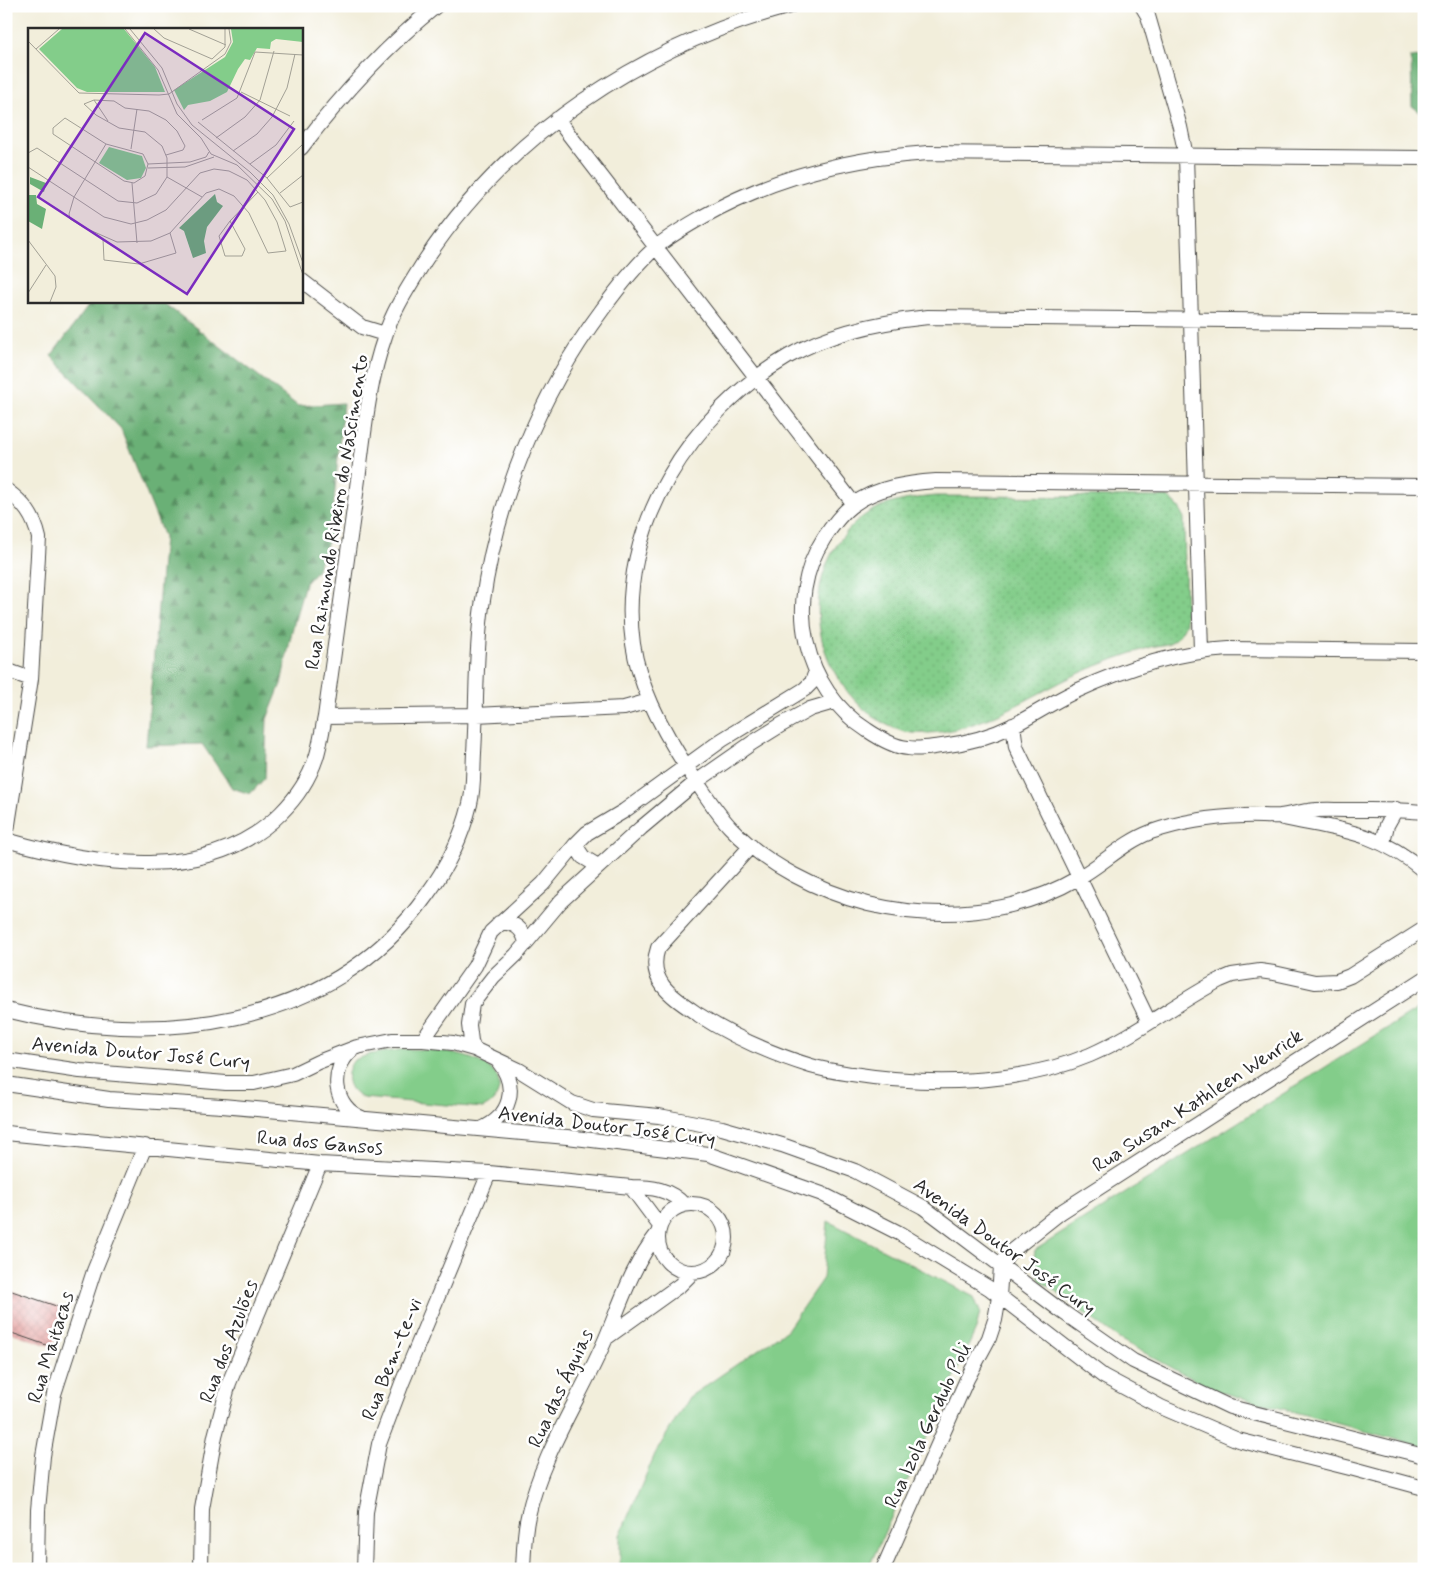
<svg xmlns="http://www.w3.org/2000/svg" width="1430" height="1575" viewBox="0 0 1430 1575" font-family="Mynerve,sans-serif">
	<defs>
		<pattern id="forest-firs" width="22" height="20" patternUnits="userSpaceOnUse" patternTransform="scale(1.25)"><rect width="22" height="20" fill="#6ab076"/><path d="M5 1l3.5 6h-7zM16 11l3.5 6h-7z" fill="#578f61"/></pattern>
		<pattern id="park-dots" width="8" height="8" patternUnits="userSpaceOnUse" patternTransform="scale(1.25)"><rect width="8" height="8" fill="#83cd8a"/><path d="M2 2h.1M6 6h.1" fill="none" stroke="#71b077" stroke-width="1.8" stroke-linecap="round"/></pattern>
		<pattern id="building-cross-hatch" width="8" height="8" patternUnits="userSpaceOnUse" patternTransform="scale(1.25)"><rect width="8" height="8" fill="#e08f8d"/><path d="M0 0l8 8M0 8l8-8" fill="none" stroke="#b67573"/></pattern>
	</defs>
	<rect width="100%" height="100%" fill="#fff"/>
	<filter id="ink" filterUnits="userSpaceOnUse"><feTurbulence type="fractalNoise" baseFrequency=".02" numOctaves="2"/><feDisplacementMap in="SourceGraphic" scale="10" xChannelSelector="R" yChannelSelector="G"/><feConvolveMatrix kernelMatrix="1 2 1 2 8 2 1 2 1" color-interpolation-filters="sRGB"/></filter>
	<filter id="wash" filterUnits="userSpaceOnUse"><feTurbulence type="fractalNoise" baseFrequency=".0096" numOctaves="4" result="noise"/><feDisplacementMap in="SourceGraphic" scale="20" xChannelSelector="R" yChannelSelector="G"/><feGaussianBlur stdDeviation="1.12" result="paint"/><feColorMatrix in="noise" values="0 0 0 0 0 0 0 0 0 0 0 0 0 0 0 0 0 1.4 0 .05"/><feComposite in="paint" operator="in"/></filter>
	<g filter="url(#wash)">
		<rect width="100%" height="100%" fill="#f2eedb"/>
		<!-- grass -->
		<path fill="#83cd8a" stroke="#577c5a" d="M1424 1005V1447L1213 1390 1119 1339 1040 1280 1033 1265 1035 1250Z
			M406 1049C429 1049 502 1054 499 1088 498 1098 491 1104 483 1108L363 1098C346 1091 343 1074 354 1060L371 1054Z
			M828 1221 974 1297 980 1312 976 1329 868 1569H620V1535L655 1454 689 1397 787 1330 823 1278Z"/>
		<!-- forest -->
		<path fill="url(#forest-firs)" stroke="#4a6e50" d="M1411 57 1424 58V115L1412 106Z
			M92 301H161L298 406 343 403 331 534 316 571 305 583 292 631 281 684 267 719 265 778 250 794 232 788 202 744 146 746 164 537 121 429 51 356Z"/>
		<!-- park -->
		<path fill="url(#park-dots)" stroke="#577c5a" d="M937 496 1168 497 1179 507 1184 519 1186 623C1183 630 1179 637 1173 641 1166 646 1156 645 1148 648 1125 655 1102 663 1080 673 1026 697 975 737 912 733 896 732 877 720 865 710 807 660 800 568 861 518 881 502 912 498 937 496Z"/>
		<g id="blocks">
			<!-- building -->
			<path fill="url(#building-cross-hatch)" d="M6 1289 65 1309 52 1347 6 1331Z"/>
		</g>
	</g>
	<g filter="url(#ink)">
		<use href="#blocks" fill-opacity="0" stroke="#494845" stroke-width="1"/>
		<g fill="none" stroke-linecap="round" stroke-linejoin="round">
			<defs>
				<path id="minor" d="M1142 6 1148 16 1180 127 1186 156 1201 651
					M557 119 854 504
					M301 148C341 96 385 47 436 6
					M301 280 362 327 385 334
					M1424 322 928 317C880 322 831 332 789 356 692 412 616 529 633 644 640 693 669 742 696 781 707 797 717 813 730 827 766 865 818 891 868 904 938 921 1015 915 1078 878 1103 864 1124 842 1151 832 1180 822 1213 817 1244 816 1256 815 1268 817 1280 816 1289 815 1299 812 1308 811 1320 809 1332 810 1344 810 1371 810 1397 809 1424 812
					M1424 486 936 481C909 483 877 487 854 504 842 512 832 526 824 538 783 601 804 690 867 730 879 738 894 747 908 748 919 750 932 747 942 746 967 743 992 736 1014 725 1035 714 1053 702 1074 692 1123 669 1175 652 1229 649L1424 651
					M6 490C24 503 34 516 39 538L31 679 6 837
					M6 670 31 679
					M325 717 476 715 624 708 649 701
					M1013 725 1016 747 1149 1022
					M1283 818C1340 830 1377 831 1424 871
					M6 840C94 865 210 885 281 813 296 798 309 779 316 758 320 746 322 731 325 717 335 641 346 564 357 487 364 436 368 384 385 336 393 310 410 285 424 262 508 133 643 46 790 6
					M1383 843 1387 825 1396 809
					M575 845 583 857 598 866
					M751 846 658 948C646 982 674 998 699 1015 733 1037 772 1054 811 1066 824 1070 839 1072 852 1074 928 1086 1019 1085 1090 1055 1136 1035 1176 1003 1220 980L1232 975 1260 971 1274 973 1315 982 1337 981 1350 976 1424 929
					M499 923C514 921 524 929 526 944
					M6 1010C154 1048 331 1030 426 896 446 869 462 837 470 804 474 788 473 769 474 753 477 704 475 655 482 606 497 499 538 396 602 310 618 288 635 266 655 248 669 236 687 226 704 216 773 177 849 158 928 153L1424 158
					M423 1040 475 966 491 932 543 884 575 845 587 833 624 811 722 740 805 689 812 682 816 671
					M474 1049 471 1041 469 1025 472 1004 493 977 516 955 561 901 641 828 696 782 752 743 781 725 810 709 834 702
					M352 1050C329 1069 333 1107 362 1118
					M6 1060 80 1071 226 1083H254L293 1074 318 1062 357 1047 392 1040H423L453 1043 474 1049 519 1070 572 1103 593 1110 659 1116 722 1128 782 1145 855 1171 923 1207 1060 1310 1133 1361 1230 1407 1424 1456
					M6 1084 109 1099 222 1106 567 1137 708 1154 822 1194 899 1233 989 1288 1103 1376 1161 1407 1238 1440 1354 1469 1424 1488
					M481 1129C511 1116 519 1087 498 1061
					M6 1133 320 1164 489 1173 631 1187C652 1187 670 1189 684 1205
					M631 1187 660 1226
					M658 1238a34 34 0 1 1 68 0a34 34 0 1 1-68 0Z
					M606 1338 680 1285 689 1276 690 1272
					M37 1569 38 1510 43 1456 54 1394 94 1271 145 1146
					M201 1569 202 1509 215 1436 229 1383 320 1164
					M364 1569 366 1512 379 1444 402 1383 489 1173
					M523 1569C524 1551 524 1533 528 1516 542 1453 581 1397 606 1338 622 1300 632 1266 658 1233
					M883 1569 967 1379 989 1338 995 1320 999 1297 1001 1266 1009 1253 1061 1212 1424 979"/>
			</defs>
			<!-- minor casing -->
			<use href="#minor" stroke="#494845" stroke-width="16"/>
			<!-- minor -->
			<use href="#minor" stroke="#fff" stroke-width="14"/>
		</g>
	</g>
	<g text-anchor="middle" stroke-width="5" stroke-linejoin="round" paint-order="stroke">
		<!-- street labels -->
		<g font-size="20" fill="#2b2b2b" stroke="#fff">
			<text transform="translate(336 512) rotate(-81)" y="7">Rua Raimundo Ribeiro do Nascimento</text>
			<text transform="translate(141 1052) rotate(5)" y="7">Avenida Doutor José Cury</text>
			<text transform="translate(1197 1100) rotate(-33)" y="7">Rua Susan Kathleen Wenrick</text>
			<text transform="translate(607 1125) rotate(7)" y="7">Avenida Doutor José Cury</text>
			<text transform="translate(320 1142) rotate(5)" y="7">Rua dos Gansos</text>
			<text transform="translate(1005 1246) rotate(36)" y="7">Avenida Doutor José Cury</text>
			<text transform="translate(228 1341) rotate(-69)" y="7">Rua dos Azulões</text>
			<text transform="translate(50 1347) rotate(-73)" y="7">Rua Maitacas</text>
			<text transform="translate(391 1359) rotate(-68)" y="7">Rua Bem-te-vi</text>
			<text transform="translate(560 1388) rotate(-65)" y="7">Rua das Águias</text>
			<text transform="translate(927 1425) rotate(-65)" y="7">Rua Izola Gerdulo Poli</text>
		</g>
	</g>
	<!-- overview -->
	<g transform="translate(28 28)">
		<rect width="275" height="275" fill="#f2eedb"/>
		<path d="M34 1H96L127 39 137 64H59L49 60 11 21ZM203 1H275V14L248 11 243 14 242 21 229 20 222 32 217 31 210 41 199 64 182 73 160 77 156 82 146 62 197 29 205 14Z" fill="#83cd8a"/>
		<path d="M2 149 18 155 16 164 2 156ZM187 166 189 174 195 178 179 199 176 213 178 225 165 230 156 203 151 200ZM0 167H8L9 176 18 181 14 201 0 193Z" fill="#6ab076"/>
		<path d="M81 119 114 128 118 140 113 150 99 152 71 135Z" fill="#83cd8a"/>
		<path fill="none" stroke="#a2a095" stroke-width="1" d="M97 1 130 42 149 86 173 110 183 126 209 137 244 171 257 193 275 247M102 1 134 40 149 76 164 97 222 144 245 167 261 196 275 235M126 1 136 10 184 31 197 19V1M161 1 198 17M0 13 51 65 131 67 141 66 197 26 203 14 201 1M8 21 31 1M213 64 262 88M66 72 80 93M37 90 78 116 115 126 120 136 117 148 106 155 96 153 25 106V100ZM174 92 209 70 227 24 275 27M170 94 239 150 262 179 275 174M188 110 217 89 232 72 246 23M103 121 109 81M205 123 229 106 244 89 259 60 267 26M0 125 9 120 90 173 109 175 128 166 139 149V130L134 118 117 104 91 100 68 87 56 76 66 72 86 73 97 80 121 83 138 92 149 103 157 118 155 122 138 127M120 136 162 134 178 129 181 124M222 136 248 117 266 93M0 139 46 169 76 189 103 196 119 192 138 182 172 145 186 141 201 143 219 152 237 172 249 194 258 223 240 225 221 185 206 168 191 161 178 165 142 205 123 213 89 214 55 199 42 191 41 186 46 169 78 116M120 140 157 139 186 129M139 149 174 169M239 150 275 116M104 155 109 215M252 165 275 147M202 193 217 221 214 228H197L191 208 202 193 230 164M75 211 76 232 111 236 148 225 142 205M0 212 27 248 28 259 22 274M0 265 18 237"/>
		<path fill="#7b2cbf" fill-opacity="0.15" stroke="#7b2cbf" stroke-width="2.5" d="M117 5 266 101 159 266 10 169Z"/>
		<rect width="275" height="275" fill="none" stroke="#2b2b2b" stroke-width="2.5"/>
	</g>
	<!-- margin -->
	<rect width="1430" height="1575" fill="none" stroke="#fff" stroke-width="25"/>
</svg>
